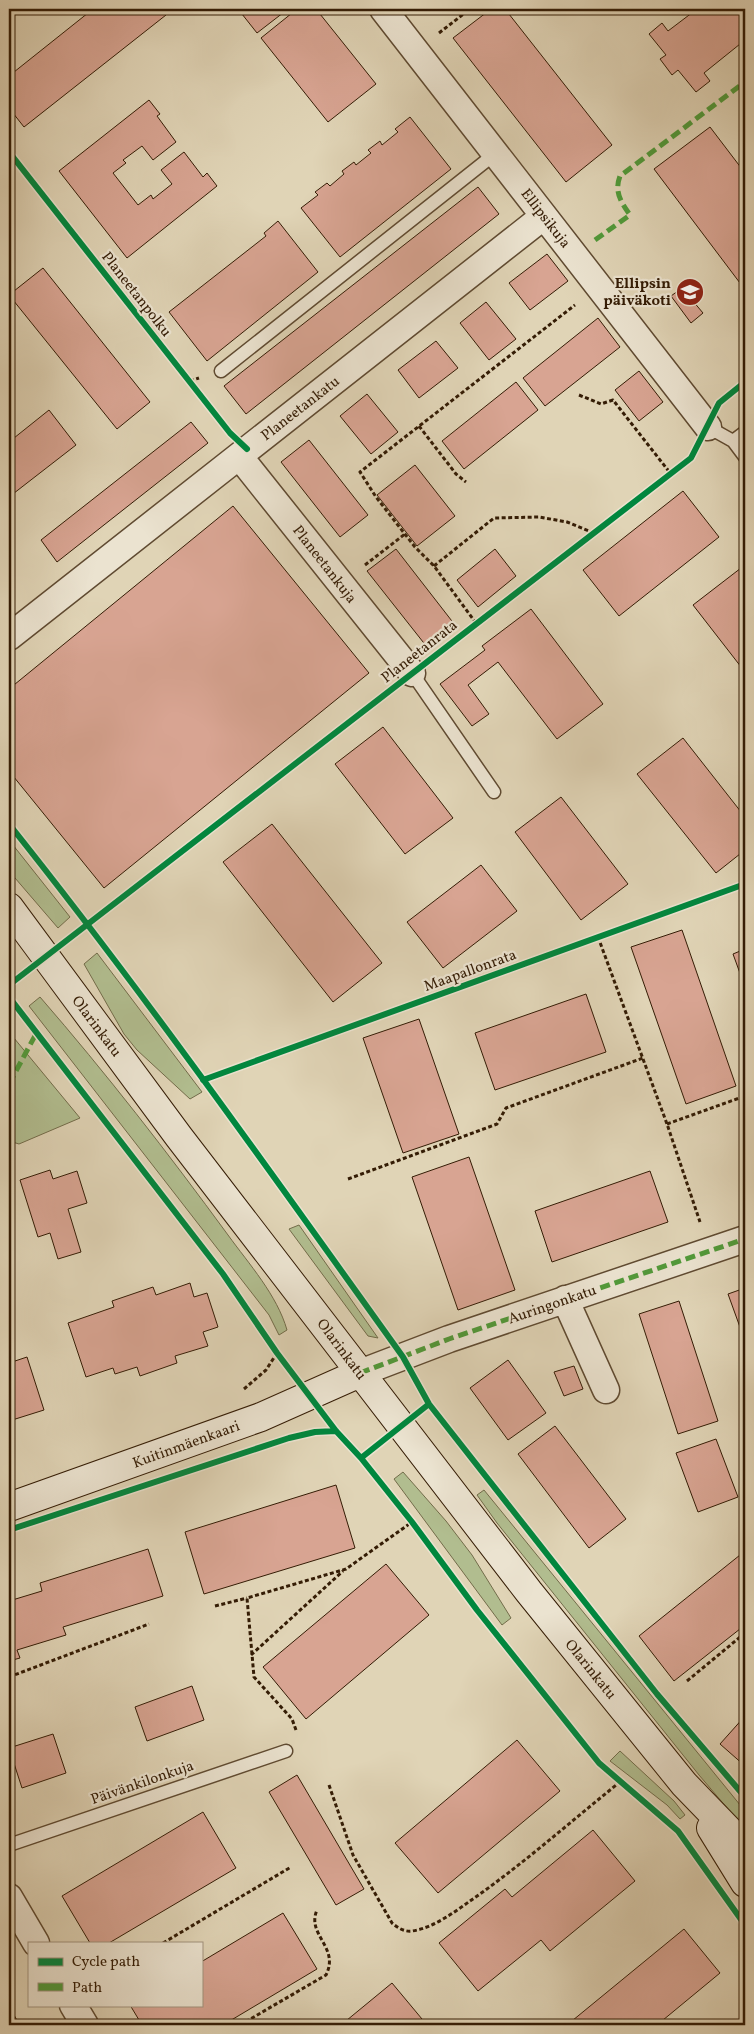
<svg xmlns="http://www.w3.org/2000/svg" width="754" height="2034" viewBox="0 0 754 2034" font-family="Vollkorn,serif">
	<rect width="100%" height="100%" fill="#e0d4b6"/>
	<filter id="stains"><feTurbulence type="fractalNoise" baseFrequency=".004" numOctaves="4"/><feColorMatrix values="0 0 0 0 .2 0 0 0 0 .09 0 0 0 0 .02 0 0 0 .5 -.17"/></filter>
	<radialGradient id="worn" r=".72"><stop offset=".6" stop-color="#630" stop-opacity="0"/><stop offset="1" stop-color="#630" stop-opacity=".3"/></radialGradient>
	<!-- green -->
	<path fill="#b1bd8f" stroke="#726c4a" d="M9 840 70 917 58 928 9 871Z
		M97 953 202 1092 190 1099 137 1050 124 1034 84 964Z
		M40 997C106 1073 168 1153 228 1235 249 1264 277 1295 287 1330L279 1335 269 1315 29 1006Z
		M9 1032 80 1118 19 1144 9 1141Z
		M299 1225 378 1338 368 1336 289 1229Z
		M403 1472 446 1521 472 1555 511 1618 502 1625 394 1479Z
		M484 1490 745 1811V1829L699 1775 497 1523 477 1495Z
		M620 1751 674 1801 685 1815 680 1819 667 1805 610 1761Z"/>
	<!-- building -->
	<path fill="#d8a492" stroke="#341c05" d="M93 9H161L166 15 24 127 9 108V76Z
		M238 9H288L257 33Z
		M297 9H316L376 84 328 122 261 38Z
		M491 9H505L612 145 566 182 453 38Z
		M697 9H745V40L704 73 710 81 696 92 678 70 672 75 660 59 666 55 649 34 662 23 668 31Z
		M149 100 160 114 157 116 176 142 153 160 142 146 123 160 126 163 113 173 138 205 151 195 153 199 172 184 161 170 184 152 203 177 207 173 217 186 127 258 59 171Z
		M410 117 451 169 340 257 301 208 318 195 315 192 327 183 330 186 344 174 342 171 354 162 356 165 371 153 368 150 380 141 382 145 398 132 395 129Z
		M710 127 745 173V285L743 287 654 169Z
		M478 187 499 214 246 414 224 386Z
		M278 221 318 272 207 361 169 312 266 236 264 233Z
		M547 254 568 281 530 310 509 283Z
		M43 268 150 402 117 429 9 295Z
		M682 288 703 313 691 323 671 296Z
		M486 302 516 339 489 360 460 323Z
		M598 318 620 347 545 406 523 378Z
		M436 341 458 368 419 398 398 370Z
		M639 371 663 402 639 421 615 390Z
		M516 382 538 410 464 469 442 441Z
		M367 394 398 432 371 454 340 416Z
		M49 410 76 445 9 497V442Z
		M191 422 208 443 57 562 41 540Z
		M309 440 368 515 340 537 281 462Z
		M415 465 455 516 417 546 377 495Z
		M683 491 719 537 619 616 583 570Z
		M233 506 369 673 104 888 9 771V689Z
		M396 549 455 625 427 647 367 571Z
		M495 549 516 576 478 607 457 580Z
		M741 568 745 573V672L693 605Z
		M531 609 603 704 557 739 498 662 468 685 489 714 472 726 440 684 485 650 482 646Z
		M383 727 453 818 405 854 335 764Z
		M683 738 745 817V850L716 873 637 774Z
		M561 797 628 884 581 920 515 832Z
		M272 824 382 963 333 1002 223 862Z
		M481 865 517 911 443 968 407 922Z
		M682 930 736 1086 686 1104 631 947Z
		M745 949V987L733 954Z
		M586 994 606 1052 495 1090 475 1033Z
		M419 1019 459 1134 403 1153 363 1038Z
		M469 1157 515 1290 458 1310 412 1177Z
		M50 1170 53 1179 77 1171 87 1203 68 1209 81 1252 58 1259 50 1233 38 1237 20 1180Z
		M650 1171 668 1222 552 1262 535 1211Z
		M190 1283 194 1297 207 1293 218 1327 203 1332 208 1346 175 1356 177 1363 140 1376 137 1367 115 1374 113 1368 86 1377 68 1323 114 1307 112 1301 153 1287 156 1295Z
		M745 1288V1341L728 1294Z
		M679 1301 718 1421 678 1434 639 1314Z
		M27 1357 44 1410 9 1421V1363Z
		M508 1360 546 1413 508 1440 470 1388Z
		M574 1366 583 1389 564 1396 554 1372Z
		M555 1426 626 1519 589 1548 518 1454Z
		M716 1439 738 1497 698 1512 676 1453Z
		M336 1485 355 1548 204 1594 185 1532Z
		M148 1549 163 1596 63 1627 66 1635 17 1650 20 1658 9 1661V1601L42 1591 40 1583Z
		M745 1551V1625L674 1681 639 1636Z
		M386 1564 429 1615 306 1719 263 1667Z
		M192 1686 204 1720 147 1741 135 1707Z
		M745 1716V1766L720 1744Z
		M53 1734 66 1773 22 1788 9 1748Z
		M517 1740 560 1791 438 1893 395 1843Z
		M297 1775 364 1889 336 1905 269 1792Z
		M203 1812 236 1868 109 1943H90L62 1896Z
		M593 1830 635 1881 550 1951 541 1940 478 1991 439 1943 505 1889 512 1897Z
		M283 1913 317 1969 223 2025H142L130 2005H201V1962Z
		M684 1929 720 1973 657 2025H567Z
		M392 1983 427 2025H341Z
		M9 2006 19 2024 9 2025Z"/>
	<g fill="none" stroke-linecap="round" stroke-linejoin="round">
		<defs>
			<path id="lane" d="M221 371 496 153
				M708 427 733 441 745 457
				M733 441 745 432
				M412 673 494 792
				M9 1845 286 1751"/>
			<path id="street" d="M383 9 708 427
				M239 456 412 673
				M9 637 544 216
				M565 1299 606 1390
				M360 1373 449 1339 745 1239
				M9 1897 36 1943
				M73 2005 85 2025"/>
			<path id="secondary" d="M9 907 179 1137 529 1592 684 1784 745 1847
				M9 1507 261 1417 360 1373
				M711 1828 745 1883"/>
		</defs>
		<!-- lane casing -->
		<use href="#lane" stroke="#5f4a31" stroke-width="15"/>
		<!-- street casing -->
		<use href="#street" stroke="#5f4a31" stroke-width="29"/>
		<!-- secondary casing -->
		<use href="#secondary" stroke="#341c05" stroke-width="30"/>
		<!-- path -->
		<path stroke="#341c05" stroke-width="3" stroke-dasharray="4 2.5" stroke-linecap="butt" d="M439 33 470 9
			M190 381 199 378
			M579 395 601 404 613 400 671 474
			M419 426 456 474 466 482
			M365 565 405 534
			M434 566 494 518 539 517 567 522 594 533
			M476 623 434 566 415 547 376 497 360 472 575 305
			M598 937 667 1124 700 1222
			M667 1124 745 1096
			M348 1179 497 1124 506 1108 643 1058
			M244 1389 266 1370 277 1353
			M215 1606 247 1598
			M251 1655 343 1571
			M9 1677 149 1624
			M687 1681 745 1633
			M296 1730 292 1719 254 1677 247 1598 346 1569 412 1522
			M329 1785 353 1855 392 1923C398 1928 404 1932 412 1931 433 1928 453 1913 470 1901 522 1865 570 1822 620 1782
			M163 1943 291 1867
			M240 2025 326 1975C340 1947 306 1935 317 1910"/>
		<!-- lane -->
		<use href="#lane" stroke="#ebe3d0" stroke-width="12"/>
		<!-- street -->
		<use href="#street" stroke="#ebe3d0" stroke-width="26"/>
		<!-- secondary -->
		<use href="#secondary" stroke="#ebe3d0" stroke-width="28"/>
		<!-- quiet -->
		<path stroke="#519a3a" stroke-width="5" stroke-dasharray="10 5" stroke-linecap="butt" d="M595 240 630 215C621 202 614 192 620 176L745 82
			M9 1084 37 1032
			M360 1373 449 1339 745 1239"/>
		<defs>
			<path id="cycleway" d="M9 152 230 433 247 449
				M9 824C147 997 274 1177 403 1357L429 1404 657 1694 745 1797
				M9 985 691 458 719 403 745 382
				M9 997 223 1274 277 1353 336 1431 361 1458 412 1522 477 1610 599 1763 678 1831 745 1925
				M203 1080 745 884
				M361 1458 429 1404
				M9 1530 289 1438 315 1432 336 1431"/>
		</defs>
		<!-- cycleway casing -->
		<use href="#cycleway" stroke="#ebe3d0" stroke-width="9"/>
		<!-- cycleway -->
		<use href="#cycleway" stroke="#00873e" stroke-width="6"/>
	</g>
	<!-- icons -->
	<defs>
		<symbol id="school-disc" viewBox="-11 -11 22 22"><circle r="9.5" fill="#8f2418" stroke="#ebe3d0"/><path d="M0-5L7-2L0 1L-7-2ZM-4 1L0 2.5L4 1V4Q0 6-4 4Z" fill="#fff"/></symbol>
	</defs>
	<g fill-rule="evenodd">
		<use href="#school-disc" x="674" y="276" width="32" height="32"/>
	</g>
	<g text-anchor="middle" stroke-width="4.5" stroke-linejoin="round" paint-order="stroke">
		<!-- street labels -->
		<g font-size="15" fill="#341c05" stroke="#ebe3d0">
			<text transform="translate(546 218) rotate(52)" y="5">Ellipsikuja</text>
			<text transform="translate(137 294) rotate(52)" y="5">Planeetanpolku</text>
			<text transform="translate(300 408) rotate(-38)" y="5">Planeetankatu</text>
			<text transform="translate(325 564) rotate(52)" y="5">Planeetankuja</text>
			<text transform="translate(419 651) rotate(-38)" y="5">Planeetanrata</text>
			<text transform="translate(470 970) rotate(-20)" y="5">Maapallonrata</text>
			<text transform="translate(97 1026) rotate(53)" y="5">Olarinkatu</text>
			<text transform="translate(552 1304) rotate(-19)" y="5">Auringonkatu</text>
			<text transform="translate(342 1349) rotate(53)" y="5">Olarinkatu</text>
			<text transform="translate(186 1444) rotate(-20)" y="5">Kuitinmäenkaari</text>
			<text transform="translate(591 1669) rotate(51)" y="5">Olarinkatu</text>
			<text transform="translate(142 1782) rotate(-19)" y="5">Päivänkilonkuja</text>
		</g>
		<!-- poi labels -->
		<g font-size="15" font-weight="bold" fill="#341c05" stroke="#ebe3d0" text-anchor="end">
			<text x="671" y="288">Ellipsin<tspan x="671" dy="17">päiväkoti</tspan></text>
		</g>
	</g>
	<!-- margin -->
	<rect width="754" height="2034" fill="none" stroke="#e0d4b6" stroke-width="30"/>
	<rect x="10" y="10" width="734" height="2014" fill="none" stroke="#341c05" stroke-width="2.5"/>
	<rect x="15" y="15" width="724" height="2004" fill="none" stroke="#341c05"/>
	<!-- legend -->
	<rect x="28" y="1942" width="175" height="65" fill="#ebe3d0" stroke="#a2937f"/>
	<rect x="38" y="1958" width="25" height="8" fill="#00873e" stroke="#a2937f"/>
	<text x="72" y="1966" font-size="15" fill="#341c05">Cycle path</text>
	<rect x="38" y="1983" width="25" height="8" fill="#519a3a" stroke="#a2937f"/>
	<text x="72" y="1992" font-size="15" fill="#341c05">Path</text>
	<rect width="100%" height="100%" filter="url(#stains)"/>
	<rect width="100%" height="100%" fill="url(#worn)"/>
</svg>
